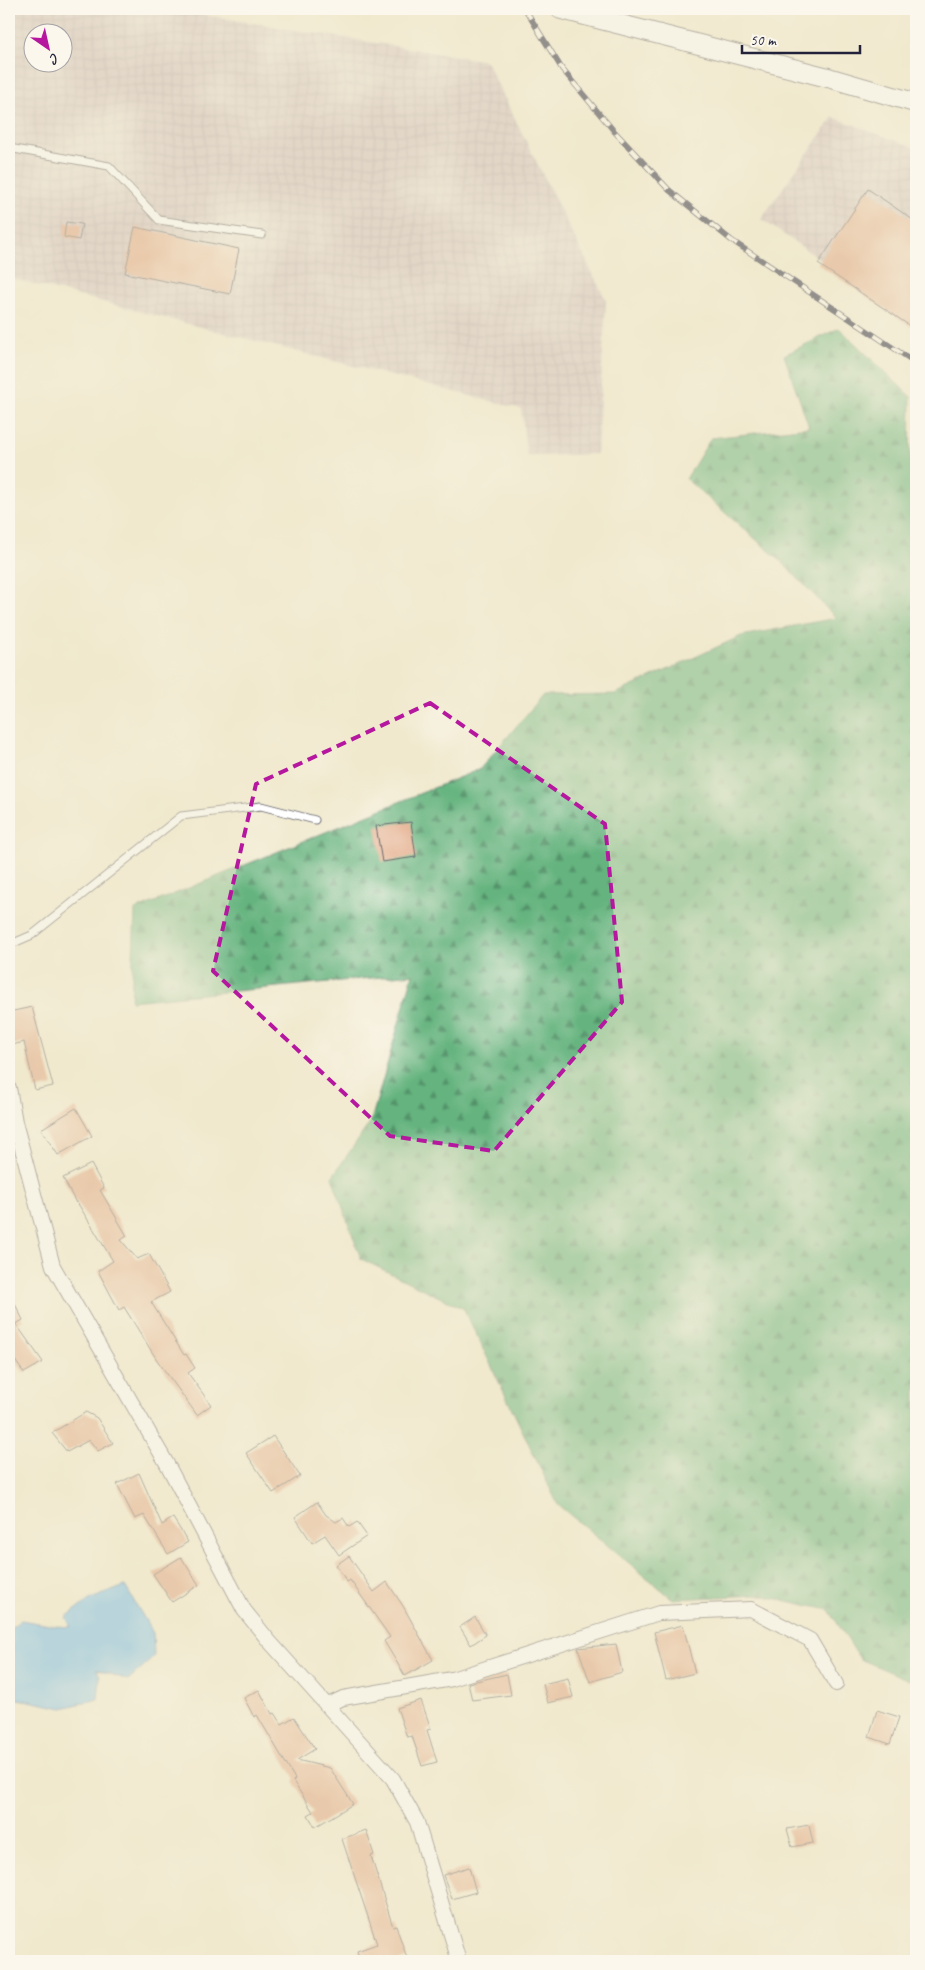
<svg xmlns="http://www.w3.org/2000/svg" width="925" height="1970" viewBox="0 0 925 1970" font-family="Caveat,sans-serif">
	<defs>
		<pattern id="industrial-grid" width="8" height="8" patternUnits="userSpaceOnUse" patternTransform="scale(1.25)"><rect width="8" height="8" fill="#d1bfbf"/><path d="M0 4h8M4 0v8" fill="none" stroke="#b3a4a5"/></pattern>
		<pattern id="forest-firs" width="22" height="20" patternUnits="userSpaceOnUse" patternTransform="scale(1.25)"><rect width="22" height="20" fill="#65b47f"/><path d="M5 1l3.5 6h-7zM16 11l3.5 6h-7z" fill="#539269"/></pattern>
	</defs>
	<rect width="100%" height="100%" fill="#fbf7ec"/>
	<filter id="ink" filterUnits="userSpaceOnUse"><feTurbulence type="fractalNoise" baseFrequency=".02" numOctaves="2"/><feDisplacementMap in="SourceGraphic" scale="10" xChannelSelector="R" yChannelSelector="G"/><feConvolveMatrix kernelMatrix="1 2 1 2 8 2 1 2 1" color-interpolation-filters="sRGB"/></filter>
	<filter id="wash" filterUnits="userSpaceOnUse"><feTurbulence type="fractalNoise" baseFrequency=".0096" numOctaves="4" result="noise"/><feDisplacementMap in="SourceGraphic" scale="20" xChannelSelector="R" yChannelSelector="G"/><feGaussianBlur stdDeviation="1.12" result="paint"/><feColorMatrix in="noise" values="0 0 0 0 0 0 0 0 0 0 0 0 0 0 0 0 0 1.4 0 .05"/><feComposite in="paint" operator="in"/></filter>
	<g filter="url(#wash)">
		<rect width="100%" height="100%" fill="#f0e9ce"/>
		<!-- industrial -->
		<path fill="url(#industrial-grid)" fill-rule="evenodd" d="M9 9H168L486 61 606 300 597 454 527 456 521 409 9 278ZM32 32H62V62H32Z
			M833 117 916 148V325L761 219Z"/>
		<!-- forest -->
		<path fill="url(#forest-firs)" stroke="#446b5d" d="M839 328 911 397 910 462 916 468V1683L860 1659 829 1610 759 1595 673 1599 558 1505 464 1309 361 1259 332 1177 371 1121 413 974 131 1001 135 910 480 769 543 695 615 694 741 636 836 618 782 562 686 479 711 438 809 427 784 355Z"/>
		<!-- water -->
		<path fill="#74bcec" stroke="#4b6f94" d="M125 1586 153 1633 154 1657 128 1680 96 1669 100 1676 98 1699 63 1708 9 1697V1629L21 1620 55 1626 71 1627 66 1617 91 1599Z"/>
		<g id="blocks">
			<!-- building -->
			<path fill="#e1a380" d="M868 189 916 222V330L818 264Z
				M66 222 82 224 79 240 64 237Z
				M135 227 239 249 230 294 125 273Z
				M411 822 416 857 382 862 376 826Z
				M32 1007 53 1086 35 1090 24 1042 12 1045 9 1033V1012Z
				M76 1108 92 1136 58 1155 41 1129Z
				M91 1164 104 1188 100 1190 127 1236 121 1240 137 1259 149 1254 170 1292 151 1302 184 1355 186 1354 195 1368 188 1373 211 1405 197 1415 157 1360 124 1307 119 1310 98 1271 113 1261 77 1202 76 1203 63 1178Z
				M9 1292 23 1320 16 1324 43 1362 24 1373 9 1352Z
				M86 1412 97 1418 113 1443 98 1451 89 1440 67 1452 52 1433Z
				M273 1436 300 1476 273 1493 246 1453Z
				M139 1473 162 1525 173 1518 188 1542 168 1554 144 1515 135 1519 117 1484Z
				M317 1502 326 1515 336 1522 343 1518 349 1527 357 1522 367 1536 339 1555 325 1535 312 1543 295 1517Z
				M349 1556 374 1592 387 1582 403 1606 433 1660 405 1676 384 1641 390 1637 350 1580 347 1582 336 1565Z
				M181 1557 199 1585 172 1602 153 1574Z
				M475 1617 486 1635 471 1645 460 1627Z
				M683 1625 695 1673 666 1680 654 1632Z
				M616 1644 622 1672 590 1682 578 1648Z
				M507 1674 511 1695 472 1700 468 1683Z
				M568 1678 573 1697 548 1703 543 1684Z
				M259 1690 272 1714 275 1713 282 1724 294 1717 315 1749 297 1760 330 1768 353 1804 315 1827 308 1815 313 1812 293 1781 295 1779 257 1715 254 1717 244 1698Z
				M421 1700 431 1729 427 1730 437 1762 422 1766 412 1736 407 1737 397 1708Z
				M877 1710 899 1717 890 1744 869 1737Z
				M809 1825 813 1843 792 1847 787 1829Z
				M366 1830 374 1855 371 1856 393 1927 396 1926 407 1958 398 1961H360L357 1951 377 1944 342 1839Z
				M469 1867 476 1892 452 1899 443 1875Z"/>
		</g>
	</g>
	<g filter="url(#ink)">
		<use href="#blocks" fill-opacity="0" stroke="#6a686e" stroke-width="1"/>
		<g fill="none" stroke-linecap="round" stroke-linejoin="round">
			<defs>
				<path id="lane" d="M9 148 109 166 159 220 262 235
					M9 945 32 935 181 816 261 806 315 820"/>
				<path id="street" d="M9 1088 15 1122 53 1266 167 1464 244 1610 269 1641 393 1779 417 1822 459 1961
					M328 1705 343 1698 452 1679 659 1613 751 1609 810 1640 836 1684"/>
				<path id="secondary" d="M560 9 830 78 916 103"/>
			</defs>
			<!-- lane casing -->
			<use href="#lane" stroke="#6a686e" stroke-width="9"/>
			<!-- street casing -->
			<use href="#street" stroke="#6a686e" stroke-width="16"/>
			<!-- secondary casing -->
			<use href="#secondary" stroke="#6a686e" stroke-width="21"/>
			<!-- lane -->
			<use href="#lane" stroke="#fff" stroke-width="7"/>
			<!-- street -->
			<use href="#street" stroke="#fff" stroke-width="14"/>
			<!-- secondary -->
			<use href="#secondary" stroke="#fff" stroke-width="19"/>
			<defs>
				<path id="rail" d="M525 9 562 69 614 131 669 190 731 240 916 363"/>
			</defs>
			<!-- rail casing -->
			<use href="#rail" stroke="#22223b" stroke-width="5.5"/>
			<!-- rail -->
			<use href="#rail" stroke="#fbf7ec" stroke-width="4" stroke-dasharray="11" stroke-linecap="butt"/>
		</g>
	</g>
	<!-- marked area -->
	<path d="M0 0H925V1970H0ZM430 703 605 824 622 1002 494 1151 390 1136 213 971 256 784Z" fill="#f0e9ce" fill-opacity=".55" fill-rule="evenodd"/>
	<path fill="none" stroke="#b5179e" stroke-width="4" stroke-dasharray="10 6" stroke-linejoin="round" d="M430 703 605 824 622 1002 494 1151 390 1136 213 971 256 784Z"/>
	<!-- margin -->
	<rect width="925" height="1970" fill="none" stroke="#fbf7ec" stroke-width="30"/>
	<!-- north arrow -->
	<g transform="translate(48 48) rotate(146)"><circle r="24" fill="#fbf7ec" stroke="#a4a2a5"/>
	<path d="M0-4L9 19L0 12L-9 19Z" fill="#b5179e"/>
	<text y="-8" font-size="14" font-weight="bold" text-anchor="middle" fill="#22223b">С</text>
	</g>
	<!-- scale -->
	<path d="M742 45v8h118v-8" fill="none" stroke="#22223b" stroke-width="2.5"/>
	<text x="750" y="45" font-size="15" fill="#22223b" stroke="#fbf7ec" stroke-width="4" paint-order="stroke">50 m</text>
</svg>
